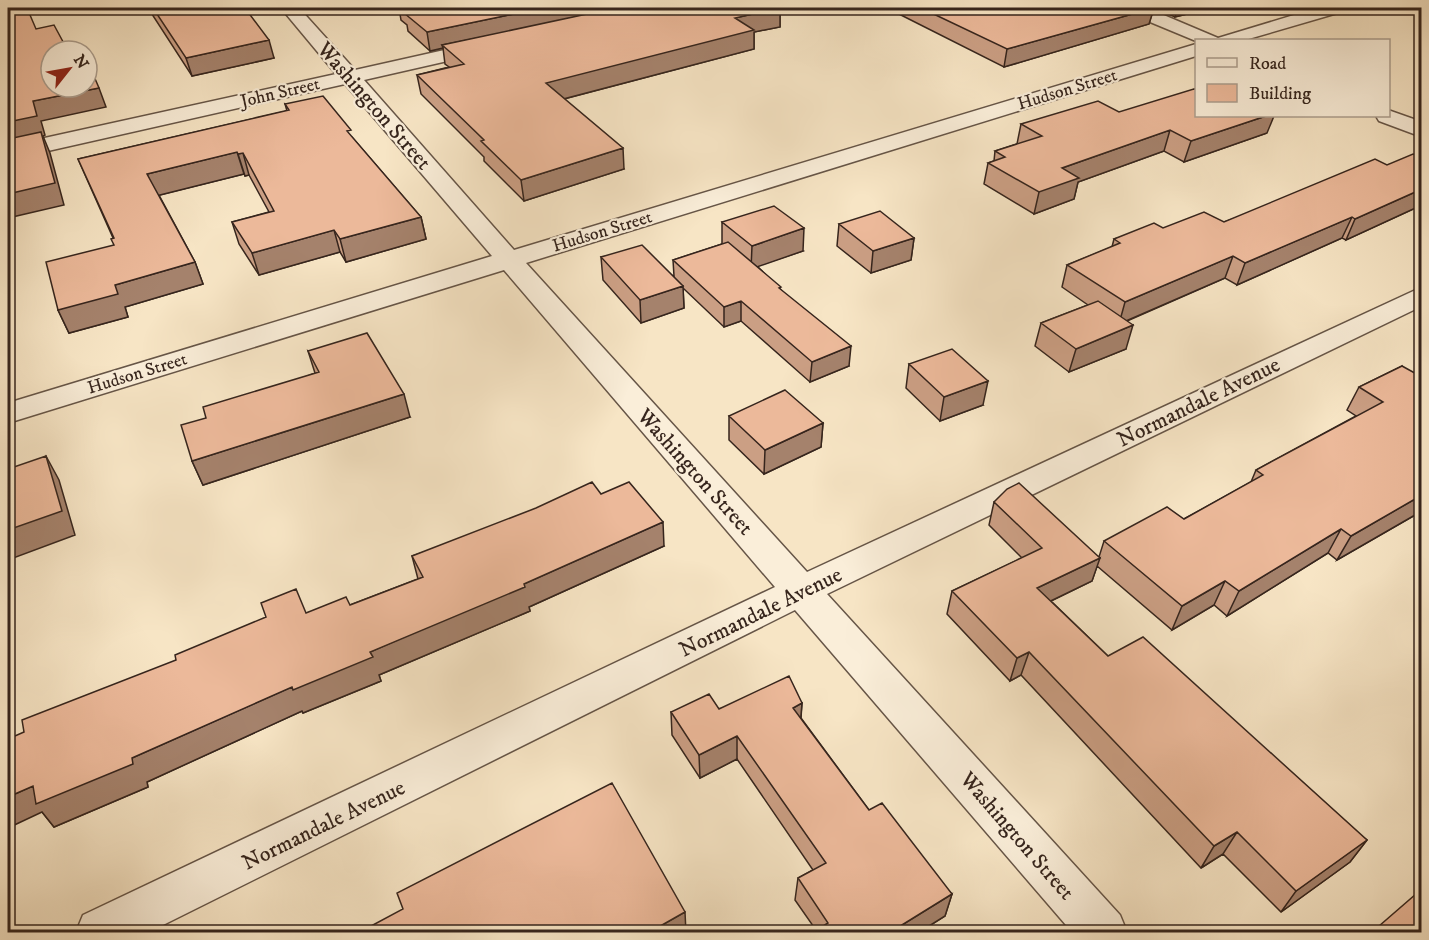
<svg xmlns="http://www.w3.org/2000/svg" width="1429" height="940" viewBox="0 0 1429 940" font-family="'IM FELL DW Pica',serif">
	<rect width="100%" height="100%" fill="#f7e5c5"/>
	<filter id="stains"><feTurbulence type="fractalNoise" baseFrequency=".00333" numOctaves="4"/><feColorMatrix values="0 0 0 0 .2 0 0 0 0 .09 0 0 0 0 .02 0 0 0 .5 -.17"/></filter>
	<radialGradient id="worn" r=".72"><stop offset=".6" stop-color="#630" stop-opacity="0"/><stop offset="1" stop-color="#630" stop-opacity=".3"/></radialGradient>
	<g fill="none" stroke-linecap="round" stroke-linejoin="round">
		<defs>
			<path id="street" d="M281 8H299L355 70 489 40 496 42 499 46 496 50 364 80 514 250 1196 44V56L526 263 807 572 1422 287V306L827 594 1120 915 1127 932H1072L795 610 149 932H76L83 915 775 587 504 270 8 423V403L492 256 345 84 8 160V146L336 74Z
				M1123 8H1147L1218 38 1317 8H1344L1341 12 1245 40 1196 41 1126 12Z
				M1388 110 1422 122V137L1379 121 1376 116H1388Z"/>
		</defs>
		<!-- street casing -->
		<use href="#street" stroke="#665547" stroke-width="3"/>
		<!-- street -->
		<use href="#street" fill="#faeed9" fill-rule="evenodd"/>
	</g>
	<!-- wall -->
	<path fill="#cb9f84" stroke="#36251d" stroke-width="1.5" d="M148 8H245L274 58 192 76Z
		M399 8H780V27L754 32V49L564 99 624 169 524 201 484 161V157L421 94 417 75 449 67 445 64 443 48 430 51 408 31 407 25 401 20Z
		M887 8H1221L1200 14 1195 12 1175 17 1154 8 1149 24 1004 67Z
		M285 104 352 137 421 217 426 239 346 262 340 252 259 275 239 244 232 222 269 212 249 175 245 176 244 174 159 195 195 262 203 284 125 307 128 317 69 333 58 310 114 245 113 238 78 159 287 111Z
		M1119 112 1267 133 1184 162 1164 151 1078 182 1074 199 1034 214 984 184 988 163 994 161 995 151 1017 144 1021 124Z
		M1422 158V205L1346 240 1342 238 1237 285 1225 278 1127 321 1126 349 1069 372 1035 346 1041 323 1088 305 1062 287 1067 265 1112 247 1114 239 1163 228 1224 222 1387 165Z
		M722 222 803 251 757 266 781 290 849 366 810 382 741 321 724 327 683 288 684 308 641 323 603 280 601 257 674 276 673 260 722 244Z
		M839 224 914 238 911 260 871 273 837 246Z
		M308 351 410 417 203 485 192 461 206 418 315 373Z
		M909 364 983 405 940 421 906 388Z
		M1402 366 1422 511 1337 560 1328 553 1227 616 1214 605 1172 630 1097 566 1092 581 1051 601 1108 656 1367 840 1350 862 1281 912 1223 854 1201 868 1021 675 1010 681 947 614 952 591 1022 558 989 525 994 502 1099 557 1104 541 1184 519 1251 482 1256 470 1356 416 1347 410 1359 387Z
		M729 416 823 423 821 447 764 474 729 440Z
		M601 494 664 546 529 607 530 611 379 675 381 681 303 713 302 711 147 782 148 787 54 827 42 812 306 613 350 605 418 579 412 556Z
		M802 703 801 718 869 810 952 894 945 916 918 933H812L816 930 795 900 798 878 813 870 737 759 700 778 672 735 671 712Z"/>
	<!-- shaded-wall -->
	<path fill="#a5826c" stroke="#36251d" stroke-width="1.5" d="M543 8H627L442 45 443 48 430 51 427 32Z
		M780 8V27L754 32V49L548 103 546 83 735 18Z
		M1154 8 1149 24 1004 67 1007 49Z
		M1178 8H1197L1195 12 1175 17Z
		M1202 8H1221L1200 14Z
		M269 40 274 58 192 76 186 58Z
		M99 88 106 107 41 121 45 135 43 136 50 153 64 205 8 218V122L33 101Z
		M1266 116H1274L1267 133 1184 162 1191 141Z
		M1170 130 1164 151 1078 182 1074 199 1034 214 1039 192 1062 168Z
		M623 148 624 169 524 201 521 180Z
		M237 152 244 174 156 196 147 174Z
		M243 153 249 175 245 176 238 154Z
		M1422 189V205L1346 240 1355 219Z
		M421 217 426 239 346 262 340 239Z
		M1352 217 1342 238 1237 285 1245 263Z
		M804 228 803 251 751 269 752 246Z
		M334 230 340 252 259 275 252 253Z
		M914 238 911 260 871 273 873 251Z
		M1233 256 1225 278 1119 324 1125 302Z
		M195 262 203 284 125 307 128 317 69 333 58 310 115 285Z
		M683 286 684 308 641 323 640 300Z
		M741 301V321L724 327V307Z
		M1133 325 1126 349 1069 372 1076 349Z
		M851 346 849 366 810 382 812 362Z
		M988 381 983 405 940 421 944 397Z
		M404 394 410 417 203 485 192 461Z
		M823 423 821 447 764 474 765 450Z
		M46 456 59 480 75 535 8 560V530Z
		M1422 495V511L1337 560 1351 536Z
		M663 522 664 546 529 607 530 611 379 675 381 681 303 713 302 711 147 782 148 787 54 827 42 812 8 828V797L33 786 132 758Z
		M1341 529 1328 553 1227 616 1239 591Z
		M1100 558 1092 581 1030 611 1037 588Z
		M1225 581 1214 605 1172 630 1182 606Z
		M1029 652 1021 675 1010 681 1017 658Z
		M802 703 800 727 793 708Z
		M737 736V759L700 778 699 755Z
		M1237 832 1223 854 1201 868 1214 846Z
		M1367 840 1350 862 1281 912 1296 891Z
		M952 894 945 916 918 933H889Z
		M685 912 686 933H648Z"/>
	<!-- building -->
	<path fill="#ecb99a" stroke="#36251d" stroke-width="1.5" d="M8 8H27L36 29 54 25 68 51H51V87H87V60L99 88 33 101 37 116 8 122Z
		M153 8H245L269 40 186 58Z
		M404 8H543L427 32 404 13 409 12Z
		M615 8H780L735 18 754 30 546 83 623 148 521 180 481 141 484 140 417 75 464 64 442 45Z
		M921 8H1154L1007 49Z
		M1197 88V116H1266L1191 141 1170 130 1062 168 1079 178 1039 192 988 163 1005 157 995 151 1042 136 1021 124 1098 101 1119 112Z
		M323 96 351 130 347 131 421 217 340 239 334 230 252 253 232 222 274 211 243 153 238 154 237 152 147 174 195 262 115 285 118 294 58 310 46 262 114 245 111 239 114 238 78 159 289 110 285 104Z
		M41 132 55 183 8 194V139Z
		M1413 154 1422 158V189L1355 219 1352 217 1245 263 1233 256 1125 302 1067 265 1120 243 1114 239 1154 223 1163 228 1204 212 1224 222 1375 159 1387 165Z
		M774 206 804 228 752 246 722 222Z
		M880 211 914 238 873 251 839 224Z
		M728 242 781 287 779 288 851 346 812 362 741 301 724 307 673 260Z
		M642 245 683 286 640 300 601 257Z
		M1098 301 1133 325 1076 349 1041 323Z
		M367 333 404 394 192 461 181 425 206 418 203 407 319 372 308 351Z
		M952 349 988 381 944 397 909 364Z
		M1402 366 1422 377V495L1351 536 1341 529 1239 591 1225 581 1182 606 1104 541 1167 507 1184 519 1263 475 1256 470 1383 402 1359 387Z
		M785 390 823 423 765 450 729 416Z
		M46 456 62 511 8 530V469Z
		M592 482 601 494 629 482 663 522 524 584 525 587 370 652 373 657 293 690 292 687 132 758 133 764 36 804 33 786 8 797V739L24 732 22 720 176 660 175 655 266 617 261 603 296 589 306 613 346 597 350 605 423 577 412 556 536 508Z
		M1019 483 1100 558 1037 588 1108 656 1143 637 1367 840 1296 891 1237 832 1214 846 1029 652 1017 658 952 591 1042 548 994 502 1007 489Z
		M789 676 802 703 793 708 869 810 882 803 952 894 889 933H812L828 923 798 878 826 863 737 736 699 755 671 712 709 694 719 709Z
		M612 783 685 912 648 933H358L403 909 397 893Z
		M1416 894 1422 899V933H1371Z"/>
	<g text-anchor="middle" stroke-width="4.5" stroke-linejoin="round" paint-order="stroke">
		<!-- far-street labels -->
		<g font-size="18" fill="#36251d" stroke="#faeed9">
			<text transform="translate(1067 89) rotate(-17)" y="6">Hudson Street</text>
			<text transform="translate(280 92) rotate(-13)" y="6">John Street</text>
			<text transform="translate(602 231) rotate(-17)" y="6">Hudson Street</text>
			<text transform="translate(137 373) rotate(-17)" y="6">Hudson Street</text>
		</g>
		<!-- street labels -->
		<g font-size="22" fill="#36251d" stroke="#faeed9">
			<text transform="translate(375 105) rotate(49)" y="8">Washington Street</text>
			<text transform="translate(1198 401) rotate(-26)" y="8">Normandale Avenue</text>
			<text transform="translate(696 471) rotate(48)" y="8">Washington Street</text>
			<text transform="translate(760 611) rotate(-26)" y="8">Normandale Avenue</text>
			<text transform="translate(323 824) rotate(-26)" y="8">Normandale Avenue</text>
			<text transform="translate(1018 835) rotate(49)" y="8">Washington Street</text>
		</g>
	</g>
	<!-- margin -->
	<rect width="1429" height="940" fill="none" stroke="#f7e5c5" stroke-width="30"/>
	<rect x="9" y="9" width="1411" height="922" fill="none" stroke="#36251d" stroke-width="3"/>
	<rect x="15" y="15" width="1399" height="910" fill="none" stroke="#36251d" stroke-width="1.5"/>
	<!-- legend -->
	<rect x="1195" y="39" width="195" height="78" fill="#faeed9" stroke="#ac9e8e" stroke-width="1.5"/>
	<rect x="1207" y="58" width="30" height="9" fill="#faeed9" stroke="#ac9e8e" stroke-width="1.5"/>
	<text x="1249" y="69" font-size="18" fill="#36251d">Road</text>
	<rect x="1207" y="84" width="30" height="18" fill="#ecb99a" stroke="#ac9e8e" stroke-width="1.5"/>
	<text x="1249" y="99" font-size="18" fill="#36251d">Building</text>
	<!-- north arrow -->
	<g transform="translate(69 69) rotate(59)"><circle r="28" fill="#faeed9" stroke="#ac9e8e" stroke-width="1.5"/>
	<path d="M0-4.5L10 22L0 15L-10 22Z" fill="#8f2418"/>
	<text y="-9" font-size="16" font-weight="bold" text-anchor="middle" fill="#36251d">N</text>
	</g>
	<rect width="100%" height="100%" filter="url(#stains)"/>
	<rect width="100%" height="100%" fill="url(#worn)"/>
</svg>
